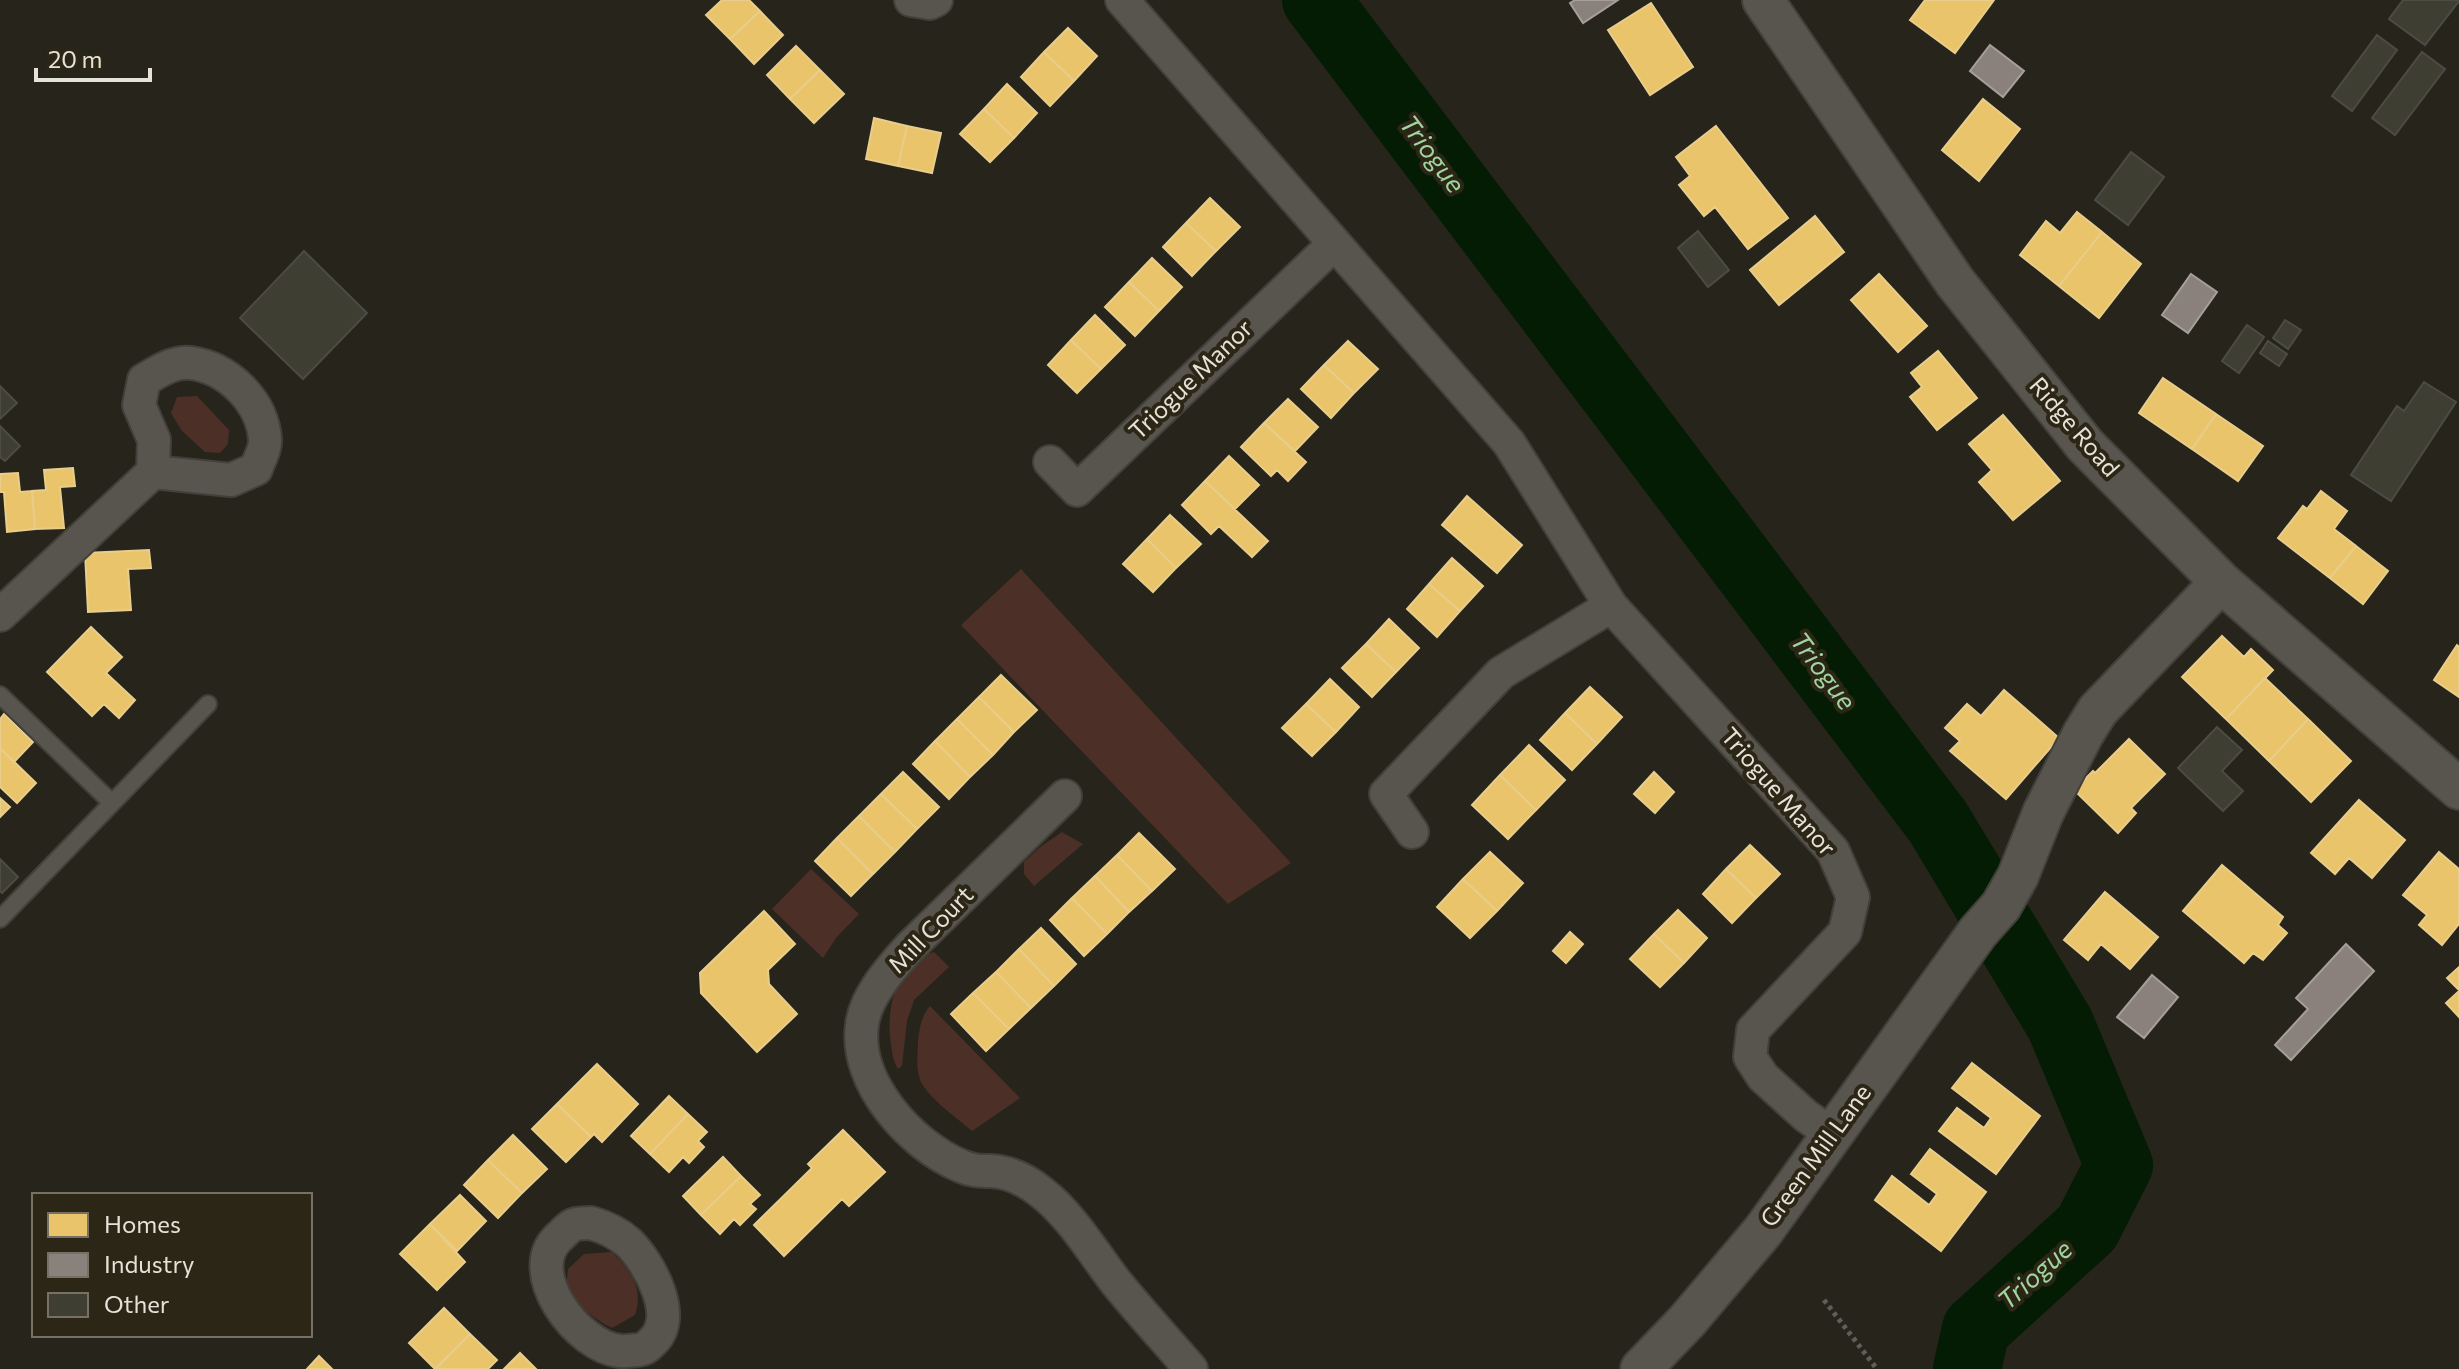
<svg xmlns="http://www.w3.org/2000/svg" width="2459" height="1369" viewBox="0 0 2459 1369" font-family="Commissioner,sans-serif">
	<rect width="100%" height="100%" fill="#27241c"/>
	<!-- green -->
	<path fill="#4c2f26" d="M197 396 229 430 228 444 220 453 205 452 182 431 171 413 177 397Z
		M1021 569 1291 863 1228 904 961 625Z
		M1062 832 1083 844 1034 886 1024 874V862L1040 847Z
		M811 869 859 914 836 938 823 958 772 909Z
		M934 952 949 967 914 1000 907 1021 902 1066 898 1069C893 1061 892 1053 891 1044 885 1010 896 963 934 952Z
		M930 1006 1020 1098 972 1131C956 1117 933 1102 922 1084 915 1071 918 1054 918 1041 919 1029 922 1014 930 1006Z
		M612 1252C631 1272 644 1288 635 1315L612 1328C592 1318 580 1307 566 1289L568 1269 584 1254Z"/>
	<!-- homes -->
	<path fill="#e9c46a" stroke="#e8cd8b" stroke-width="2" d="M722 0H749L760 11 730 39 706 15Z
		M1925 0H1994L1955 53 1910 20Z
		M1651 3 1693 67 1650 95 1608 30Z
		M760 11 783 35 754 64 730 39Z
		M1068 28 1097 56 1074 81 1044 52Z
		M796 46 820 70 790 99 767 75Z
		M1044 52 1074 81 1050 106 1021 77Z
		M820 70 844 94 814 123 790 99Z
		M1007 84 1037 113 1014 138 984 109Z
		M1983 99 2020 129 1979 181 1942 150Z
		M984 109 1014 138 990 162 960 134Z
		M874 118 907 126 898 166 866 159Z
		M907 126 941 133 932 173 898 166Z
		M1716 126 1788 218 1748 249 1715 207 1704 216 1679 185 1690 176 1676 157Z
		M1210 198 1240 227 1216 251 1186 223Z
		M2077 212 2102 232 2059 286 2020 255 2046 221 2060 233Z
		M1815 216 1844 252 1779 305 1750 270Z
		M1186 223 1216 251 1192 276 1163 247Z
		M2102 232 2141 264 2099 318 2059 286Z
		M1152 258 1182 287 1159 311 1129 282Z
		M1879 274 1927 326 1898 352 1851 300Z
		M1129 282 1159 311 1135 336 1105 307Z
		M1095 315 1125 345 1101 369 1071 340Z
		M1071 340 1101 369 1077 393 1048 365Z
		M1348 341 1378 369 1354 393 1324 365Z
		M1938 351 1977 398 1937 430 1910 397 1922 387 1911 373Z
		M1324 365 1354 393 1331 418 1301 389Z
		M2163 378 2216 414 2192 449 2139 413Z
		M1288 399 1318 427 1295 451 1264 423Z
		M2216 414 2263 446 2238 481 2192 449Z
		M2003 415 2060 481 2013 520 1979 482 1992 470 1969 444Z
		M1264 423 1306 462 1288 481 1277 470 1271 476 1241 447Z
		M1229 456 1259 485 1235 509 1205 481Z
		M73 468 75 486 60 487 64 528 35 529 32 491 46 490 44 470Z
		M18 473 20 492 32 491 35 529 7 532 4 492H0V474Z
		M1205 481 1268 541 1252 557 1219 526 1211 534 1182 505Z
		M2321 491 2347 511 2334 529 2356 546 2330 578 2278 538 2303 506 2307 509Z
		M1467 496 1522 545 1497 573 1442 525Z
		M1170 515 1201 544 1176 568 1147 539Z
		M1147 539 1176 568 1153 592 1123 564Z
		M2356 546 2388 571 2363 604 2330 578Z
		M149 550 151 568 128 569 131 610 88 612 85 553Z
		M1452 558 1483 586 1460 611 1429 584Z
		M1429 584 1460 611 1437 637 1407 609Z
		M1389 619 1419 648 1396 672 1366 644Z
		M91 627 122 657 106 673 135 700 119 718 104 704 92 716 47 672Z
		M2222 636 2244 657 2251 649 2273 670 2226 719 2182 677Z
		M1366 644 1396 672 1372 697 1342 668Z
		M2457 645 2459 647V697L2434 680Z
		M1001 675 1037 710 1014 732 979 697Z
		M2265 678 2308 719 2269 761 2226 719Z
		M1330 679 1359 707 1336 732 1306 704Z
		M1590 687 1622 717 1597 744 1565 713Z
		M2004 690 2059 738 2006 799 1950 751 1960 741 1945 728 1967 704 1981 716Z
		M979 697 1014 732 993 755 957 719Z
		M1306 704 1336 732 1312 756 1282 728Z
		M1565 713 1597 744 1572 770 1540 740Z
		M4 714 33 742 14 762 0 748V719Z
		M957 719 993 755 970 777 935 741Z
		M2308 719 2351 761 2311 802 2269 761Z
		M2129 739 2165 774 2131 808 2136 813 2118 833 2074 790 2093 771 2095 773Z
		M935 741 970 777 949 799 913 764Z
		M1529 745 1565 780 1536 810 1500 775Z
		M0 748 36 783 17 803 0 787Z
		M903 772 939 807 917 829 881 794Z
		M1654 772 1674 792 1655 813 1634 794Z
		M1500 775 1536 810 1508 839 1472 805Z
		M881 794 917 829 895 852 859 816Z
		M0 798 10 807 0 817Z
		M2359 800 2405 840 2372 878 2349 858 2335 874 2311 853Z
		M859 816 895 852 873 874 837 838Z
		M1139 833 1175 869 1152 891 1117 855Z
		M837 838 873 874 851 896 815 861Z
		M1750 845 1780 874 1756 898 1726 869Z
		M1490 852 1523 883 1497 911 1463 879Z
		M2439 852 2459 869V924L2442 945 2419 925 2427 915 2403 895Z
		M1117 855 1152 891 1129 912 1095 876Z
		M2222 865 2283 917 2278 925 2287 933 2263 960 2253 953 2244 963 2183 911Z
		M1726 869 1756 898 1732 923 1703 894Z
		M1095 876 1129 912 1107 934 1072 898Z
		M1463 879 1497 911 1470 938 1437 907Z
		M2105 892 2158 937 2130 969 2101 944 2088 960 2064 940Z
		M1072 898 1107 934 1084 956 1050 920Z
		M1678 910 1707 938 1684 963 1654 934Z
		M764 911 795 944 768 970 769 984 797 1014 757 1052 701 993 700 973Z
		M1041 928 1076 964 1054 986 1019 949Z
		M1570 932 1583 944 1566 963 1553 951Z
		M1654 934 1684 963 1660 987 1630 959Z
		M1019 949 1054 986 1031 1008 996 972Z
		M2459 967V990L2447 978Z
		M996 972 1031 1008 1009 1029 973 993Z
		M2459 991V1017L2446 1003Z
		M973 993 1009 1029 986 1051 951 1014Z
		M1972 1063 2040 1116 1996 1174 1939 1131 1957 1108 1984 1128 1991 1118 1952 1088Z
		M597 1064 638 1104 602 1142 594 1134 591 1137 557 1104Z
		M669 1096 688 1114 650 1154 631 1136Z
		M557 1104 591 1137 566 1162 532 1129Z
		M688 1114 707 1132 698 1141 704 1147 689 1163 683 1157 669 1172 650 1154Z
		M843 1130 885 1172 849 1206 842 1199 784 1256 754 1225 812 1168 808 1164Z
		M513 1135 547 1169 522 1193 488 1160Z
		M1930 1149 1986 1192 1941 1251 1875 1200 1892 1176 1929 1205 1937 1194 1911 1174Z
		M723 1157 741 1176 701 1215 683 1196Z
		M488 1160 522 1193 498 1218 464 1185Z
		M741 1176 760 1195 750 1204 756 1209 740 1225 734 1219 720 1234 701 1215Z
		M460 1195 486 1221 457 1251 430 1224Z
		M430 1224 465 1262 437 1290 400 1254Z
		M444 1308 470 1334 435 1369 409 1343Z
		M470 1334 497 1360 488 1369H436Z
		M520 1353 536 1369H504Z
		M319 1356 332 1369H307Z"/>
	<!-- industry -->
	<path fill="#8a817c" stroke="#a69e98" stroke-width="2" d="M1575 0H1618L1583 23 1570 3Z
		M1990 45 2024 71 2003 97 1970 71Z
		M2191 274 2217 292 2188 333 2162 315Z
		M2346 944 2374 971 2291 1060 2275 1045 2308 1009 2296 998Z
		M2152 975 2178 997 2144 1038 2117 1017Z"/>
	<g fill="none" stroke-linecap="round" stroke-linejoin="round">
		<!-- river -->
		<path stroke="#041c03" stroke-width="68" d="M1316 0 1938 822 2060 1024 2119 1165 2087 1228 1976 1329 1967 1369"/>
	</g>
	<!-- building -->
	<path fill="#3e3e33" stroke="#4c4b44" stroke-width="2" d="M2403 0H2459V1L2425 45 2389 19Z
		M2377 35 2397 50 2352 111 2332 96Z
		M2422 52 2445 69 2395 135 2372 118Z
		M2131 152 2164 177 2128 225 2095 200Z
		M1698 231 1729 270 1708 287 1678 248Z
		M304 251 367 313 303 379 240 318Z
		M2285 320 2301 330 2288 349 2273 338Z
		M2247 325 2264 337 2239 373 2222 361Z
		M2268 341 2287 354 2279 366 2260 353Z
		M2424 382 2456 402 2391 501 2351 475 2397 406 2404 411Z
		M0 386 17 403 0 419Z
		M0 426 20 446 5 461 0 457Z
		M2217 727 2242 750 2222 771 2243 791 2223 811 2178 768Z
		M0 859 18 877 2 893 0 891Z"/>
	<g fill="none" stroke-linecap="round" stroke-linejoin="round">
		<defs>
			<path id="service" d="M0 695 112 803
				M0 919 208 704"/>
			<path id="minor" d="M911 0 930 3 936 0
				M1122 0 1509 443 1611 606 1833 851 1853 897 1845 932 1753 1030 1750 1057 1763 1077 1806 1116 1832 1134
				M1050 462 1077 490 1334 244
				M0 615 153 472 154 440 139 405 144 380C158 372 173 361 191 363 228 368 262 401 265 439 266 448 259 460 256 469L231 480 153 472
				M1065 796 909 948C891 968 865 997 862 1025 854 1083 911 1145 961 1166 972 1171 980 1171 991 1171 1010 1172 1026 1180 1041 1192 1071 1215 1092 1251 1115 1281 1139 1311 1166 1340 1191 1369
				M1412 832 1386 794 1501 673 1611 606
				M591 1223C605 1227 618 1233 629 1243 649 1263 679 1316 653 1341 648 1346 646 1349 638 1350 632 1350 626 1352 620 1351 578 1347 521 1272 559 1237 563 1234 568 1227 573 1225 578 1223 586 1223 591 1223Z"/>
			<path id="tertiary" d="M1763 0 1955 282 2085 445 2221 582 2459 789
				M1641 1369 1687 1321 1763 1231 1978 932 2001 906 2018 876 2043 813 2083 734 2098 710 2221 582"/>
		</defs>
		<!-- service casing -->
		<use href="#service" stroke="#42403a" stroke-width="20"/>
		<!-- minor casing -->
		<use href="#minor" stroke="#42403a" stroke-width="36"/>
		<!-- tertiary casing -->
		<use href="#tertiary" stroke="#42403a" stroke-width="44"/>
		<!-- path -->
		<path stroke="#605e58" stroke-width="5" stroke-dasharray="4 4" stroke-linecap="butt" d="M1824 1300 1877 1369"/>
		<!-- service -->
		<use href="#service" stroke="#58554e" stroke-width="16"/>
		<!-- minor -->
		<use href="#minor" stroke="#58554e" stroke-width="32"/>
		<!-- tertiary -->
		<use href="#tertiary" stroke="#58554e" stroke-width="40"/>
	</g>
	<g text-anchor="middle" stroke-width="8" stroke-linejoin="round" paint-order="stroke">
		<!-- street labels -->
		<g font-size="24" fill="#e6e2d8" stroke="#2c2617">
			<text transform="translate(1191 380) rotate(-44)" y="8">Triogue Manor</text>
			<text transform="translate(2074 427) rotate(49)" y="8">Ridge Road</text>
			<text transform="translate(1778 792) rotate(49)" y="8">Triogue Manor</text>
			<text transform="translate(931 930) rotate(-46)" y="8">Mill Court</text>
			<text transform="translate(1816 1156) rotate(-54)" y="8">Green Mill Lane</text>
		</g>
		<!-- water labels -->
		<g font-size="26" font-style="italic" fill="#a0d59f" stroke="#2c2617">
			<text transform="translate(1432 154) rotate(53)" y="9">Triogue</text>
			<text transform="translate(1823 671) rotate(53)" y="9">Triogue</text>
			<text transform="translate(2035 1275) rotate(-42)" y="9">Triogue</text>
		</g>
	</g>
	<!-- legend -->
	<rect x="32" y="1193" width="280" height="144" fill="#2c2617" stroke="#767164" stroke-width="2"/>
	<rect x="48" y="1213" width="40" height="24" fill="#e9c46a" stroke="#767164" stroke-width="2"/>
	<text x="104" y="1233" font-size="24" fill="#e6e2d8">Homes</text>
	<rect x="48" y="1253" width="40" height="24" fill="#8a817c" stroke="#767164" stroke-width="2"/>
	<text x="104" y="1273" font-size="24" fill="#e6e2d8">Industry</text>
	<rect x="48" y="1293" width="40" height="24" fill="#3e3e33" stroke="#767164" stroke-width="2"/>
	<text x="104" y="1313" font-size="24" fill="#e6e2d8">Other</text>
	<!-- scale -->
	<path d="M36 68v12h114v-12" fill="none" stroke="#e6e2d8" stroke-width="4"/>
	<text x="48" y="68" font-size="24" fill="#e6e2d8" stroke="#2c2617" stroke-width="6" paint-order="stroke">20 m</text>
</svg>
